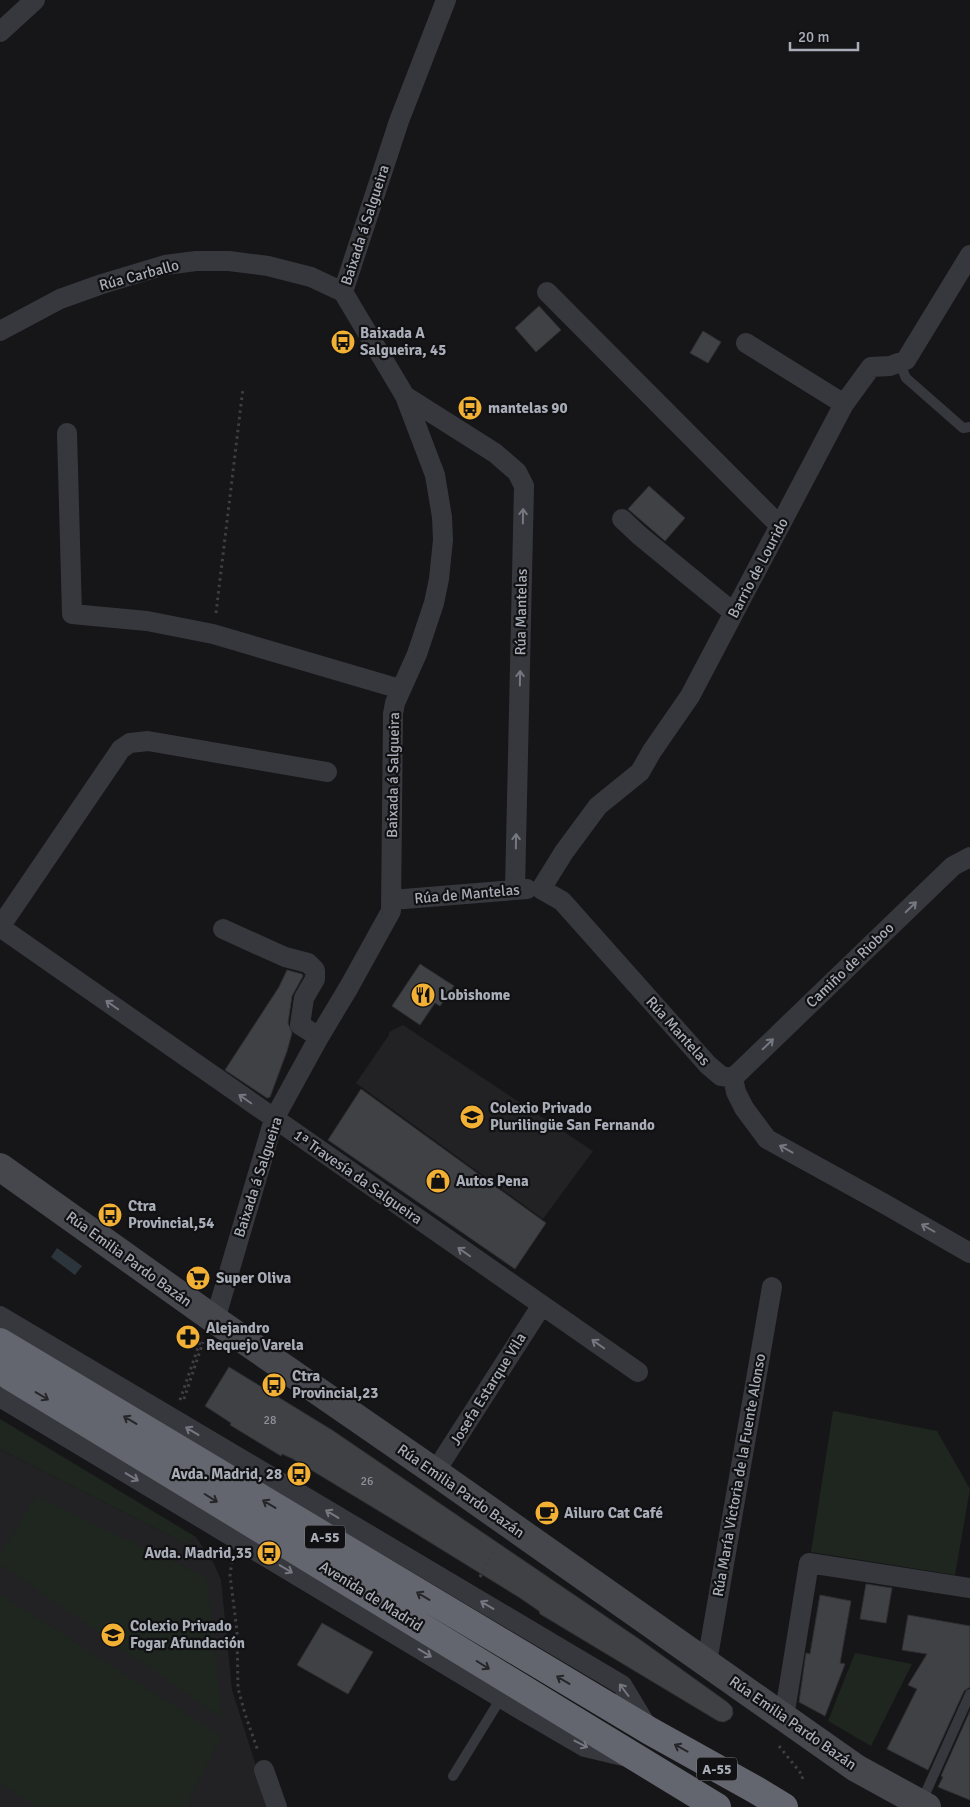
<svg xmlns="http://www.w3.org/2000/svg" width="970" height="1807" viewBox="0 0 970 1807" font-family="Signika,sans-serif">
	<rect width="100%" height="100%" fill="#161618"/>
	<!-- built -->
	<path fill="#222225" d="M403 1025 593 1151 543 1219 356 1083 389 1035V1032Z
		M0 1449 186 1544 196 1537 214 1564 221 1580 232 1690 269 1807H0Z"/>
	<!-- green -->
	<path fill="#1e261f" d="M833 1411 937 1431 970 1489 955 1575 811 1552Z
		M0 1419 196 1537 186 1544 0 1449Z
		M36 1496 207 1578 222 1718 0 1564V1555Z
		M0 1594 221 1736 185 1807H37L0 1783Z
		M855 1653 912 1664 871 1746 828 1721Z"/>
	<!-- water -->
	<path fill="#2c353c" d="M57 1248 82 1266 75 1275 51 1257Z"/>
	<!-- building -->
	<path fill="#404145" stroke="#303034" d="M539 306 561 330 536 352 515 328Z
		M703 331 721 342 708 363 690 353Z
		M649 486 685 518 665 541 628 509Z
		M420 964 454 986 440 1006 435 1003 420 1025 392 1006Z
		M287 970 302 974 303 976 292 996 288 1023 292 1033 287 1051 270 1097 267 1098 225 1070 279 987Z
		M361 1089 546 1223 515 1269 328 1140Z
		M229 1367 332 1430 642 1641 727 1702 732 1707 733 1714 730 1719 724 1722 718 1721 540 1614 539 1611 520 1598 402 1525 293 1459 282 1454 281 1456 230 1425 231 1423 205 1406Z
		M866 1584 892 1588 886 1623 860 1619Z
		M820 1595 851 1601 840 1663 845 1664 825 1716 799 1702 806 1653 810 1654Z
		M908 1615 970 1626V1687L964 1691 928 1770 887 1749 917 1689 908 1685 927 1654 902 1650Z
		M322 1623 373 1652 348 1694 297 1665Z
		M970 1711V1800L938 1787 943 1777 941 1776Z"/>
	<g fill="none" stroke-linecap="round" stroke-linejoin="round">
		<!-- path -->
		<path stroke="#3d3f44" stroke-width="3" stroke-dasharray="2.5 4" stroke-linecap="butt" d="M216 613 243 388
			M184 1399 203 1342
			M180 1400 201 1339
			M232 1561 230 1575 237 1631 238 1688 245 1714 258 1751
			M480 1577 497 1545
			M779 1746 803 1776 801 1781"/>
		<!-- lane -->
		<path stroke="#37383d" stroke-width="10" d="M899 362 906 378 963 428 970 427
			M453 1776 501 1698
			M921 1803 970 1694"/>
		<!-- street -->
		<path stroke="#37383d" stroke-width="20" d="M0 32 35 0
			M343 292 399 121 446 0
			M547 292 780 526
			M0 331 60 299 102 284 165 265 196 261H229L268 266 311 277 343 292 405 396 435 475 442 517 443 540 439 579 434 603 417 654 395 703 393 714 391 911 349 987 319 1037 274 1119 215 1320
			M746 343 844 404
			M405 396 495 453 517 472 524 486 515 889
			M67 433 72 614 147 621 213 634 400 689
			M622 519 639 535 734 613
			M327 772 148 741 130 743 121 749 0 927 638 1372
			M541 889 564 852 598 806 640 772 652 751 690 696 844 404 871 367 890 366 906 360 970 255
			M541 889 562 901 708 1065 721 1076 733 1078
			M392 900 527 889
			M223 929 285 957 308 963 315 970V979L304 998 300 1025 319 1037
			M733 1078 953 866 970 857
			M733 1078 736 1092 744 1108 767 1139 883 1203 970 1253
			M0 1316 622 1685 649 1730
			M0 1397 501 1698 585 1747 623 1756
			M435 1472 542 1305
			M707 1662 772 1287
			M784 1717 809 1563 970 1588
			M264 1770 277 1807"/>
		<!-- secondary -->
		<path stroke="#45474d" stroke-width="28" d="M0 1167 215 1320 435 1472 856 1768 927 1807"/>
		<!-- highway -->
		<path stroke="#63666e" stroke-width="28" d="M0 1342 650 1731 756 1790 784 1807
			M0 1370 717 1807"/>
	</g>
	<!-- one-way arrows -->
	<defs><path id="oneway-shaft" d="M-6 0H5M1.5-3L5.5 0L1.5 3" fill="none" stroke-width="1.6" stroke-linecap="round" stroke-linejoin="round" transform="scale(1.25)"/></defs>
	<g stroke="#757881">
		<use href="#oneway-shaft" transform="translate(523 516) rotate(-89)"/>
		<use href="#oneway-shaft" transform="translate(520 678) rotate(-89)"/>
		<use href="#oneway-shaft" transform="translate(516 841) rotate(-89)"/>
		<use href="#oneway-shaft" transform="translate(911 907) rotate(-44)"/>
		<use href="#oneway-shaft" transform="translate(112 1005) rotate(-145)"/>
		<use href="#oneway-shaft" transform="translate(768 1044) rotate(-44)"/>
		<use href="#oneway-shaft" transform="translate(245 1099) rotate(-145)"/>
		<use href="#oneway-shaft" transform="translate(786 1149) rotate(-151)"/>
		<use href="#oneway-shaft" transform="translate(928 1228) rotate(-150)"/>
		<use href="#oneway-shaft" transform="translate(464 1252) rotate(-145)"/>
		<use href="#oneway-shaft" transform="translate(598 1344) rotate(-145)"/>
		<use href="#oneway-shaft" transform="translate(192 1431) rotate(-149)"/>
		<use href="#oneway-shaft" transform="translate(132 1477) rotate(31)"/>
		<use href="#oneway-shaft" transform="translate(332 1514) rotate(-149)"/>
		<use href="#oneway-shaft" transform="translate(286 1569) rotate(31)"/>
		<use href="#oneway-shaft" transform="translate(487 1605) rotate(-149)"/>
		<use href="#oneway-shaft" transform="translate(425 1653) rotate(31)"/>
		<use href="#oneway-shaft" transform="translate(624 1690) rotate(-127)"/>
		<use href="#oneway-shaft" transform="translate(581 1744) rotate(27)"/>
	</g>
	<g stroke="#26262a">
		<use href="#oneway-shaft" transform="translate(42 1396) rotate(31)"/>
		<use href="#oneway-shaft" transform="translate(130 1420) rotate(-149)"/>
		<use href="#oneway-shaft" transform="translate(211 1498) rotate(32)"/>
		<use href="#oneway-shaft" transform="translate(269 1504) rotate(-149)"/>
		<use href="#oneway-shaft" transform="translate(423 1596) rotate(-149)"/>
		<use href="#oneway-shaft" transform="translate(483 1665) rotate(32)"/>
		<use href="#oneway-shaft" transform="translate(563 1680) rotate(-149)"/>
		<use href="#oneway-shaft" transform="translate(681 1748) rotate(-151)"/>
	</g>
	<!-- icons -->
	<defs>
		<symbol id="bus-disc" viewBox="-11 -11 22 22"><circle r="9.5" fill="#f2b134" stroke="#111113"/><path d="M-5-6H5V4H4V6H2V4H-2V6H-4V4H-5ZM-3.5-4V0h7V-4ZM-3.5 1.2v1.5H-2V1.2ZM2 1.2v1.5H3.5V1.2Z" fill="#111"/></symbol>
		<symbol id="restaurant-disc" viewBox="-11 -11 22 22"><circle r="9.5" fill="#f2b134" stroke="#111113"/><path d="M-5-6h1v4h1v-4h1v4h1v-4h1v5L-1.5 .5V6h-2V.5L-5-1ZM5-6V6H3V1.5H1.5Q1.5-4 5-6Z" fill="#111"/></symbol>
		<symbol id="school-disc" viewBox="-11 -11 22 22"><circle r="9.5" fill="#f2b134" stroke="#111113"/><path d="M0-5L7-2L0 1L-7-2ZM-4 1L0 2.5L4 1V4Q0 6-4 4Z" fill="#111"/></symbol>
		<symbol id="shop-disc" viewBox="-11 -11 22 22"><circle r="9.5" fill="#f2b134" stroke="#111113"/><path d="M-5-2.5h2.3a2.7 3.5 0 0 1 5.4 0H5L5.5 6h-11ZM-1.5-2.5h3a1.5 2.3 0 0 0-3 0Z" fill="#111"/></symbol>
		<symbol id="supermarket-disc" viewBox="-11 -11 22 22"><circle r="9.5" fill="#f2b134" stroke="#111113"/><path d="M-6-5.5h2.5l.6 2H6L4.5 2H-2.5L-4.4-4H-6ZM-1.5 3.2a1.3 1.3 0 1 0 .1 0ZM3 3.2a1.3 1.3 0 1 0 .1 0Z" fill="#111"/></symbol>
		<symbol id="pharmacy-disc" viewBox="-11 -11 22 22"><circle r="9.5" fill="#f2b134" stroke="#111113"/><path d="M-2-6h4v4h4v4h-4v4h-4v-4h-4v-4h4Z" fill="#111"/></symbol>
		<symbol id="cafe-disc" viewBox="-11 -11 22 22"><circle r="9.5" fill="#f2b134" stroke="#111113"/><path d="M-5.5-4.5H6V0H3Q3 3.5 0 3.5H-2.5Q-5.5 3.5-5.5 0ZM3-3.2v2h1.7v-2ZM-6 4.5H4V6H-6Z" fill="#111"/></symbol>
	</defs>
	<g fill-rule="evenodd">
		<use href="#bus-disc" x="329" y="328" width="28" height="28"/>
		<use href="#bus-disc" x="456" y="394" width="28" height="28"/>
		<use href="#restaurant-disc" x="409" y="981" width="28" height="28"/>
		<use href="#school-disc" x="458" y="1103" width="28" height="28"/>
		<use href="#shop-disc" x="424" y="1167" width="28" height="28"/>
		<use href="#bus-disc" x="96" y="1201" width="28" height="28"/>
		<use href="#supermarket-disc" x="184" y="1264" width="28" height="28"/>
		<use href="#pharmacy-disc" x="174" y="1323" width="28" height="28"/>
		<use href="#bus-disc" x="260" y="1371" width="28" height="28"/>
		<use href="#bus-disc" x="285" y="1460" width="28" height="28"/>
		<use href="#cafe-disc" x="533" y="1499" width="28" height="28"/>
		<use href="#bus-disc" x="255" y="1539" width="28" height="28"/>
		<use href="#school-disc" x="99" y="1621" width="28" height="28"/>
	</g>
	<g text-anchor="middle" stroke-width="4.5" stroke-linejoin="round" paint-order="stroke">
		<!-- number labels -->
		<g font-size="12" fill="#8e929b">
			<text x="270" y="1424">28</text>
			<text x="367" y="1485">26</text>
		</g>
		<!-- shield labels -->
		<g fill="#111113" stroke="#7b7e86" stroke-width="1">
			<rect x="305" y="1525.5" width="40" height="23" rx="4"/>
			<rect x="697" y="1757.5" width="40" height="23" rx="4"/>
		</g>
		<g font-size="14" font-weight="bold" fill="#a8adb8">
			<text x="325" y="1542">A-55</text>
			<text x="717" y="1774">A-55</text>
		</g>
		<!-- street labels -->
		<g font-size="15" fill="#a8adb8" stroke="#111113">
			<text transform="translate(365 225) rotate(-72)" y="5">Baixada á Salgueira</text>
			<text transform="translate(139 275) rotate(-15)" y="5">Rúa Carballo</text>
			<text transform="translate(758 568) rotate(-62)" y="5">Barrio de Lourido</text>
			<text transform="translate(521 612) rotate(-89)" y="5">Rúa Mantelas</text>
			<text transform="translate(393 775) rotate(-89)" y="5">Baixada á Salgueira</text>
			<text transform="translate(467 894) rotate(-5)" y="5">Rúa de Mantelas</text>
			<text transform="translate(850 965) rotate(-44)" y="5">Camiño de Rioboo</text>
			<text transform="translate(678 1031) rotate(48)" y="5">Rúa Mantelas</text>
			<text transform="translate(258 1177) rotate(-72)" y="5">Baixada á Salgueira</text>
			<text transform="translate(358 1177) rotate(35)" y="5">1ª Travesía da Salgueira</text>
			<text transform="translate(129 1259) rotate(36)" y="5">Rúa Emilia Pardo Bazán</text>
			<text transform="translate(488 1389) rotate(-58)" y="5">Josefa Estarque Vila</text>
			<text transform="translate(739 1475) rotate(-80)" y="5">Rúa María Victoria de la Fuente Alonso</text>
			<text transform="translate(461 1491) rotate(35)" y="5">Rúa Emilia Pardo Bazán</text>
			<text transform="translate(371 1596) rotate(32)" y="5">Avenida de Madrid</text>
			<text transform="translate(793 1723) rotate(35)" y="5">Rúa Emilia Pardo Bazán</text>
		</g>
		<!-- poi labels -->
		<g font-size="15" font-weight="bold" fill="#a8adb8" stroke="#111113" text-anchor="start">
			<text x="360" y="338">Baixada A<tspan x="360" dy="17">Salgueira, 45</tspan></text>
			<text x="488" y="413">mantelas 90</text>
			<text x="440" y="1000">Lobishome</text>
			<text x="490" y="1113">Colexio Privado<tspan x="490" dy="17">Plurilingüe San Fernando</tspan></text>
			<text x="456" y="1186">Autos Pena</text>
			<text x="128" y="1211">Ctra<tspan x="128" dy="17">Provincial,54</tspan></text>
			<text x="216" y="1283">Super Oliva</text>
			<text x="206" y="1333">Alejandro<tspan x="206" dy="17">Requejo Varela</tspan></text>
			<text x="292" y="1381">Ctra<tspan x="292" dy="17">Provincial,23</tspan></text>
			<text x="282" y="1479" text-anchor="end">Avda. Madrid, 28</text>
			<text x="564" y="1518">Ailuro Cat Café</text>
			<text x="252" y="1558" text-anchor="end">Avda. Madrid,35</text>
			<text x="130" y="1631">Colexio Privado<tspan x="130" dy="17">Fogar Afundación</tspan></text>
		</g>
	</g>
	<!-- scale -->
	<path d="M790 42v8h68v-8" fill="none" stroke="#a8adb8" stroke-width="2.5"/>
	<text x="798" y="42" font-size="15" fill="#a8adb8" stroke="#111113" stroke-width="4" paint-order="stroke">20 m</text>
</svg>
